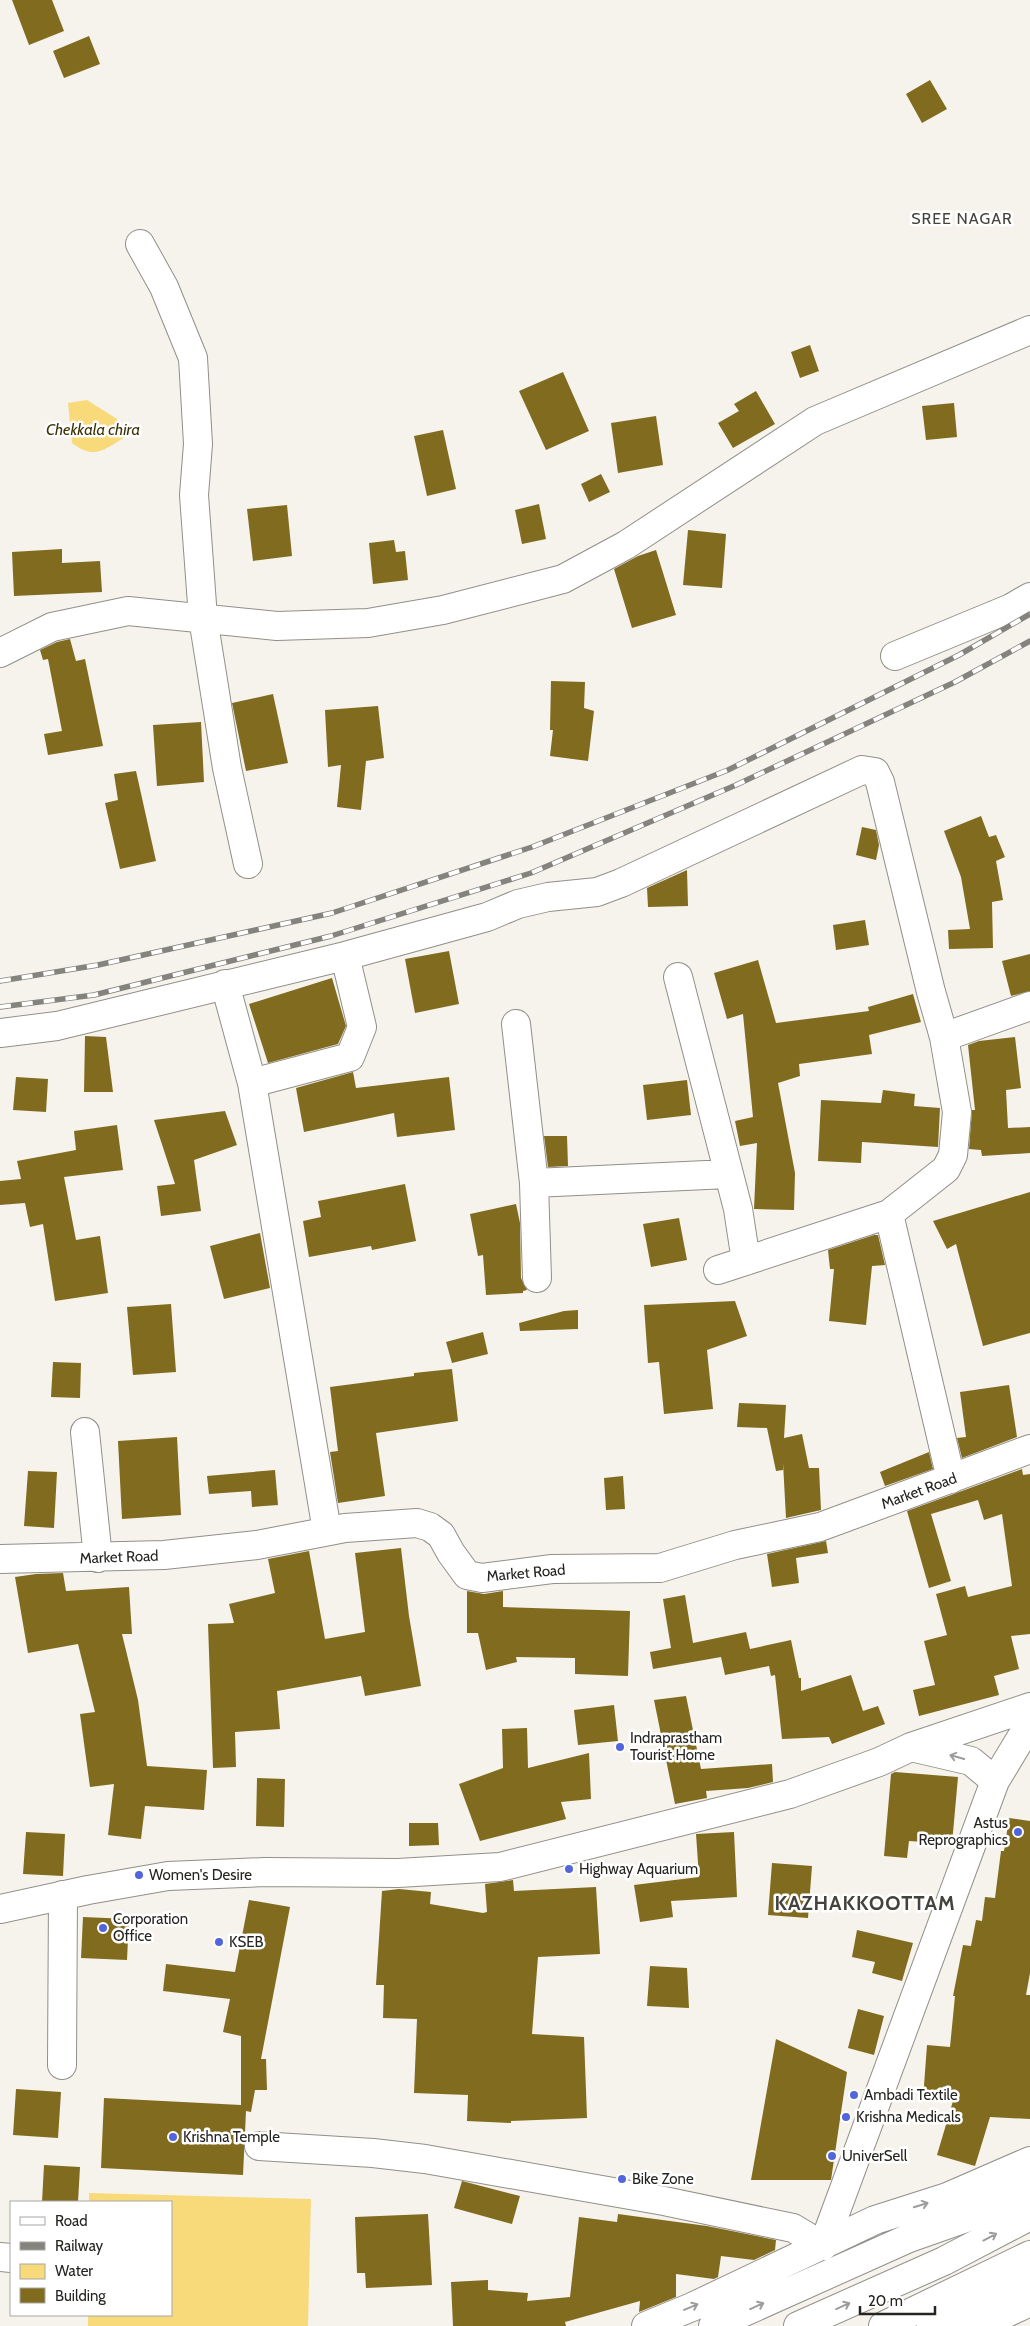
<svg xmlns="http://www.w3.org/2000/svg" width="1030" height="2326" viewBox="0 0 1030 2326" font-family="Cabin,sans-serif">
	<rect width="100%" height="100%" fill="#f5f3ec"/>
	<!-- water -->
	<path fill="#f8da7a" d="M87 400 117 419 125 437C104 450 94 460 72 443L68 403Z
		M89 2193 311 2199 308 2326H88V2315H171V2202H89Z"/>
	<!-- building -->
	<path fill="#816b1e" d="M12 0H52L64 31 29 45Z
		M89 36 100 64 64 78 53 51Z
		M930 80 947 109 922 123 906 94Z
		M810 345 819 371 800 378 791 352Z
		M563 372 589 431 546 450 519 391Z
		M756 391 775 424 733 448 718 423 739 411 734 404Z
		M954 403 957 437 926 440 922 406Z
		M656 416 663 465 618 473 611 423Z
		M443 430 456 489 427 496 414 436Z
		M601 474 610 492 589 502 581 484Z
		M539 504 546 539 522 544 515 510Z
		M287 505 292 556 253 561 247 509Z
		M688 530 726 534 722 588 683 585Z
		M394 540 396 552 405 551 408 580 373 584 369 543Z
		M62 549V563L100 561 102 592 14 596 12 552Z
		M656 550 676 615 632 628 614 569 638 556Z
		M70 639 76 661 85 659 103 746 48 755 44 734 62 731 48 659 43 660 40 650 57 642Z
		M551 681 585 682 584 708 594 711 588 761 550 756 553 730H550Z
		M273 694 288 763 246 771 232 703Z
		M378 706 384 758 366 761 361 810 337 807 341 765 328 767 325 710Z
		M201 722 204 782 157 786 153 725Z
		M136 771 156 861 120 869 105 803 118 800 114 774Z
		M981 816 989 837 996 835 1005 857 996 861 1003 900 992 902 993 948 949 949 948 930 970 929 961 877 944 831Z
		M862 827 876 830 879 845 876 860 856 855Z
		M687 870 688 906 648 907 647 888Z
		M865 920 869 945 836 950 833 925Z
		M449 951 459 1004 415 1013 405 959Z
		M1030 954V991L1011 996 1002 961Z
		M758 960 776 1023 869 1011 868 1007 913 994 921 1022 869 1035 872 1054 799 1064 800 1076 778 1083 795 1173 794 1210 754 1209 757 1143 740 1146 735 1121 753 1117 743 1014 727 1019 714 973Z
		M332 978 346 1026 338 1044 268 1063 249 1004Z
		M85 1036 106 1037 113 1092H84Z
		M1015 1037 1021 1088 1006 1090 1008 1128 1030 1127V1153L982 1156 981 1150 969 1149 972 1110H975L968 1045 979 1041Z
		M353 1072 356 1088 449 1077 455 1130 397 1137 394 1113 304 1132 296 1088Z
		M16 1077 48 1079 46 1112 13 1110Z
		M687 1080 691 1115 647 1120 643 1085Z
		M883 1090 915 1094 914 1106 940 1108 938 1147 862 1142 861 1163 818 1161 821 1100 881 1103Z
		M225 1111 237 1145 194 1160 201 1211 161 1216 157 1186 175 1184 154 1120Z
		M117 1125 123 1170 64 1177 76 1240 100 1236 108 1293 55 1301 43 1224 30 1227 25 1203 0 1205V1181L21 1179 17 1161 76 1150 74 1131Z
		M544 1136H567L568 1166 548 1167Z
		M405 1184 416 1241 372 1250 371 1246 309 1257 303 1221 321 1217 318 1201Z
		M1030 1192V1333L983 1346 956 1244 947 1249 933 1221Z
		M516 1204 520 1223 521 1278 527 1290 523 1291V1293L486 1295 483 1255 478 1256 470 1214Z
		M679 1218 687 1260 651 1267 643 1224Z
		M260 1233 270 1288 224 1299 210 1246Z
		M874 1235H878L885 1265 872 1266 866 1325 829 1321 834 1269H830L828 1250Z
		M735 1301 747 1336 707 1350 713 1409 664 1414 659 1362 648 1363 644 1305Z
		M171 1304 176 1372 133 1375 127 1307Z
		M578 1310V1329L520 1331 519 1323 564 1311Z
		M483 1332 488 1354 452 1363 446 1342Z
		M53 1362 81 1363 80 1398 51 1397Z
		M452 1369 458 1421 376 1433 385 1496 338 1503 330 1452 338 1451 330 1387 414 1376V1373Z
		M1009 1385 1017 1437 962 1458 957 1438 966 1437 960 1392Z
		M739 1403 786 1405 784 1438 802 1434 809 1468H819L821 1510 786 1518 783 1463V1470L776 1471 767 1428 737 1427Z
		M177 1437 181 1515 122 1519 118 1441Z
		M929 1452 933 1469 885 1486 880 1472Z
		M1022 1469 1023 1475 1030 1474V1634L1011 1636 1019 1669 994 1676 999 1695 919 1716 913 1690 935 1685 924 1641 947 1635 936 1594 965 1586 968 1597 1012 1586 1002 1514 984 1520 978 1500 931 1514 951 1581 929 1588 907 1511Z
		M275 1470 278 1505 252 1507 251 1491 209 1494 207 1476Z
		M28 1471 57 1472 54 1528 24 1526Z
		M623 1476 625 1509 606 1510 604 1478Z
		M826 1541 828 1553 796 1558 799 1583 772 1587 767 1554Z
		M401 1548 409 1616 421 1686 365 1696 361 1676 277 1691 280 1729 235 1732 236 1767 213 1768 208 1624 234 1623 229 1604 275 1593 268 1559 309 1551 325 1639 365 1632 355 1553Z
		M63 1573 66 1591 129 1587 132 1634H122L138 1700 147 1766 207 1770 204 1810 145 1806 141 1839 108 1835 114 1784 90 1787 80 1714 95 1712 78 1644 28 1653 15 1577 36 1574Z
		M467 1591 484 1594 503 1591V1607L630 1611 628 1676 575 1674V1658L516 1657 517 1662 486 1670 478 1633H467Z
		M685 1595 693 1643 746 1632 750 1649 791 1640 799 1678H801V1691L851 1675 863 1711 878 1706 885 1724 832 1744 829 1737 782 1739 775 1675 771 1676 769 1666 725 1675 721 1657 653 1669 650 1652 671 1648 663 1599Z
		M686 1696 701 1769 772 1764 773 1782 748 1788 706 1791 707 1798 675 1804 654 1700Z
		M614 1705 618 1741 578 1745 574 1710Z
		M527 1728 528 1768 589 1753 591 1799 561 1802 566 1819 480 1841 459 1784 503 1768 502 1729Z
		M895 1772 958 1777 952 1844 909 1841 907 1858 884 1856 891 1774Z
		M257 1778 285 1779 284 1827 256 1826Z
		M1009 1818 1030 1821V1973L1026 1995H1030V2119L990 2117 975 2166 937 2155 953 2101 923 2099 927 2045 950 2047 955 1996H953L963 1945 971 1946 976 1920 982 1921 985 1897 995 1898 1001 1851H1004Z
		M409 1823H438L439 1845 409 1846Z
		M26 1832 65 1834 63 1876 23 1874Z
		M734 1832 737 1897 671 1901 673 1917 640 1922 634 1885 699 1877 696 1834Z
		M772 1863 812 1866 808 1918 768 1915Z
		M513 1880 514 1891 596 1887 600 1954 538 1957 532 2034 584 2037 587 2118 511 2121V2123L467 2121 468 2095 414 2093 417 2019 383 2018 384 1985H376L382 1891 399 1889 431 1892 430 1904 483 1913 487 1912 485 1884Z
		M249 1900 290 1907 261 2059H266L267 2090H255L251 2112 246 2111 243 2175 101 2168 104 2098 241 2105V2036L223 2032 230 1999 163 1991 166 1964 235 1972Z
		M83 1917 129 1919 127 1960 81 1958Z
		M857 1930 913 1943 902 1981 872 1973 875 1962 852 1957Z
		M650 1966 687 1968 689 2008 647 2006Z
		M858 2009 884 2016 874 2055 848 2048Z
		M776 2039 847 2072 831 2180H751Z
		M16 2089 61 2092 58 2138 13 2135Z
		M44 2165 80 2167 78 2202H42Z
		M462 2181 520 2196 512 2224 454 2208Z
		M428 2214 432 2285 366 2288 365 2273H357L355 2217Z
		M618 2214 707 2226 776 2240 775 2250 754 2260 721 2256 718 2277 714 2279 676 2274V2297L639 2312 640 2301 565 2322 566 2326H453L451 2282 488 2280V2290L528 2293 527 2301 570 2297 579 2217 617 2222Z"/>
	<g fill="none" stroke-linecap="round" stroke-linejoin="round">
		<defs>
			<path id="minor" d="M140 244 164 287 193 358 198 444 194 495 203 618 227 768 248 864
				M0 653 52 627 128 611 277 626 368 623 443 610 563 579 626 545 815 421 1030 330
				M895 656 1011 608 1030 597
				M678 977 738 1209 746 1261
				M225 984 252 1083 327 1531
				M516 1024 534 1183 537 1278
				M0 1033 57 1026 345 956 487 917 518 904 548 897 597 892 621 883 862 770 875 772 880 782 931 992 944 1037 957 1112 953 1155 946 1169 889 1214 718 1270
				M944 1037 1030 1006
				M252 1083 350 1057 362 1027 345 956
				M534 1183 728 1174
				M889 1214 951 1479
				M85 1432 98 1558
				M0 1559 164 1555 257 1545 345 1528 417 1523 430 1527 441 1535 451 1553 467 1575 482 1578 552 1569 660 1568 735 1545 820 1527 1030 1449
				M62 2065 63 1895
				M259 2146 373 2153 425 2159 664 2201 793 2228 823 2246
				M0 2257 11 2258"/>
			<path id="tertiary" d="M979 2326 1030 2302"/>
			<path id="secondary" d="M911 1747 971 1761 995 1781
				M0 1909 88 1890 168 1876 265 1872 398 1873 500 1867 790 1794 879 1762 911 1747 1030 1707
				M823 2246 995 1781 1030 1723
				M646 2326 692 2307 875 2220 947 2197 1030 2161
				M713 2326 909 2238 983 2212 1030 2188
				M931 2326 1030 2282"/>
			<path id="trunk" d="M798 2326 944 2261 1030 2216
				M883 2326 1030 2255"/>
		</defs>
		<!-- minor casing -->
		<use href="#minor" stroke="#918f89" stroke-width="30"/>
		<!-- tertiary casing -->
		<use href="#tertiary" stroke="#918f89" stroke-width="30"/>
		<!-- secondary casing -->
		<use href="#secondary" stroke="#918f89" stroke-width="30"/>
		<!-- trunk casing -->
		<use href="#trunk" stroke="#918f89" stroke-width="30"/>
		<!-- minor -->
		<use href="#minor" stroke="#fff" stroke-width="28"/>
		<!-- tertiary -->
		<use href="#tertiary" stroke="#fff" stroke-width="28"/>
		<!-- secondary -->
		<use href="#secondary" stroke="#fff" stroke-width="28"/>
		<!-- trunk -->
		<use href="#trunk" stroke="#fff" stroke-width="28"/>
		<defs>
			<path id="rail" d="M0 981 98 965 332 913 532 847 728 770 959 655 1030 614
				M0 1007 94 995 331 936 531 873 736 785 955 682 1030 641"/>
		</defs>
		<!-- rail casing -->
		<use href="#rail" stroke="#85837e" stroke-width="5.5"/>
		<!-- rail -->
		<use href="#rail" stroke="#fff" stroke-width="4" stroke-dasharray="11" stroke-linecap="butt"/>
	</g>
	<!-- one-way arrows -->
	<defs><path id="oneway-shaft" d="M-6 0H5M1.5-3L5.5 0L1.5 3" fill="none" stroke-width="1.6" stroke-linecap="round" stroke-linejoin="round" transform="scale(1.25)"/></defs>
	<g stroke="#9d9c9b">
		<use href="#oneway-shaft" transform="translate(957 1757) rotate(-164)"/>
		<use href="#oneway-shaft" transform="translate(921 2205) rotate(-17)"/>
		<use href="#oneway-shaft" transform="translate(990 2237) rotate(-28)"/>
		<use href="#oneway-shaft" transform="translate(757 2306) rotate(-24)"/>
		<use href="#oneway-shaft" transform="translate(843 2306) rotate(-24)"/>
		<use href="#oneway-shaft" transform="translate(691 2307) rotate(-23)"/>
	</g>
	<!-- markers -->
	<g fill="#5265db" stroke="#fff" stroke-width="2">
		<circle cx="620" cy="1747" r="5"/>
		<circle cx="1018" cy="1832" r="5"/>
		<circle cx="569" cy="1869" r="5"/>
		<circle cx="139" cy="1875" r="5"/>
		<circle cx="103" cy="1928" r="5"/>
		<circle cx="219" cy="1942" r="5"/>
		<circle cx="854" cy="2095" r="5"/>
		<circle cx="846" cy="2117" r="5"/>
		<circle cx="173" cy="2137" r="5"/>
		<circle cx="832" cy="2156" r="5"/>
		<circle cx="622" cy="2179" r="5"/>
	</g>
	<g text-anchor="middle" stroke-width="5" stroke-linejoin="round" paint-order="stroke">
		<!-- street labels -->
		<g font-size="15" fill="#252421" stroke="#fff">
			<text transform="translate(919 1491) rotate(-20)" y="5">Market Road</text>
			<text transform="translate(119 1557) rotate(-2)" y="5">Market Road</text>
			<text transform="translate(526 1573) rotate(-5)" y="5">Market Road</text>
		</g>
		<!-- poi labels -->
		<g font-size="15" fill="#252421" stroke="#fff" text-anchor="start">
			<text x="630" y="1743">Indraprastham<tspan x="630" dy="17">Tourist Home</tspan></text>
			<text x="1008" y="1828" text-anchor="end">Astus<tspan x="1008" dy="17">Reprographics</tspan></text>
			<text x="579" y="1874">Highway Aquarium</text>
			<text x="149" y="1880">Women's Desire</text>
			<text x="113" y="1924">Corporation<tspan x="113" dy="17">Office</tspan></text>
			<text x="229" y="1947">KSEB</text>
			<text x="864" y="2100">Ambadi Textile</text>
			<text x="856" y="2122">Krishna Medicals</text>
			<text x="183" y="2142">Krishna Temple</text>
			<text x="842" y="2161">UniverSell</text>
			<text x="632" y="2184">Bike Zone</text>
		</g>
		<!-- neighbourhood labels -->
		<g font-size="16" letter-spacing="1" fill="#45433e" stroke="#fff">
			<text x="962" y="224">SREE NAGAR</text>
		</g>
		<!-- water labels -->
		<g font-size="16" font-style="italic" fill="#3d3106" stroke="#fff">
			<text x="93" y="435">Chekkala chira</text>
		</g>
		<!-- district labels -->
		<g font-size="20" font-weight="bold" letter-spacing="1" fill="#45433e" stroke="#fff">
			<text x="865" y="1910">KAZHAKKOOTTAM</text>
		</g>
	</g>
	<!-- legend -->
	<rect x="10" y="2201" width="162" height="115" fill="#ffffff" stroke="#a8a7a6"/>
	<rect x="20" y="2217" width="25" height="8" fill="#ffffff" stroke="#a8a7a6"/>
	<text x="55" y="2226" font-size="15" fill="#252421">Road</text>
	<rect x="20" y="2242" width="25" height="8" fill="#85837e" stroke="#a8a7a6"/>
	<text x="55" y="2251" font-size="15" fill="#252421">Railway</text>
	<rect x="20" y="2264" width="25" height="15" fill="#f8da7a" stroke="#a8a7a6"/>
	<text x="55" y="2276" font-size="15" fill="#252421">Water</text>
	<rect x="20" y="2288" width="25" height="15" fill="#816b1e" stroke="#a8a7a6"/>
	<text x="55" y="2301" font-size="15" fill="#252421">Building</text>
	<!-- scale -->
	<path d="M860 2306v8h75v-8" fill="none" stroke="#252421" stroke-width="2.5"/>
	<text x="868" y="2306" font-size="15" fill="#252421" stroke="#ffffff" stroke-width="4" paint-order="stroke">20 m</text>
</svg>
